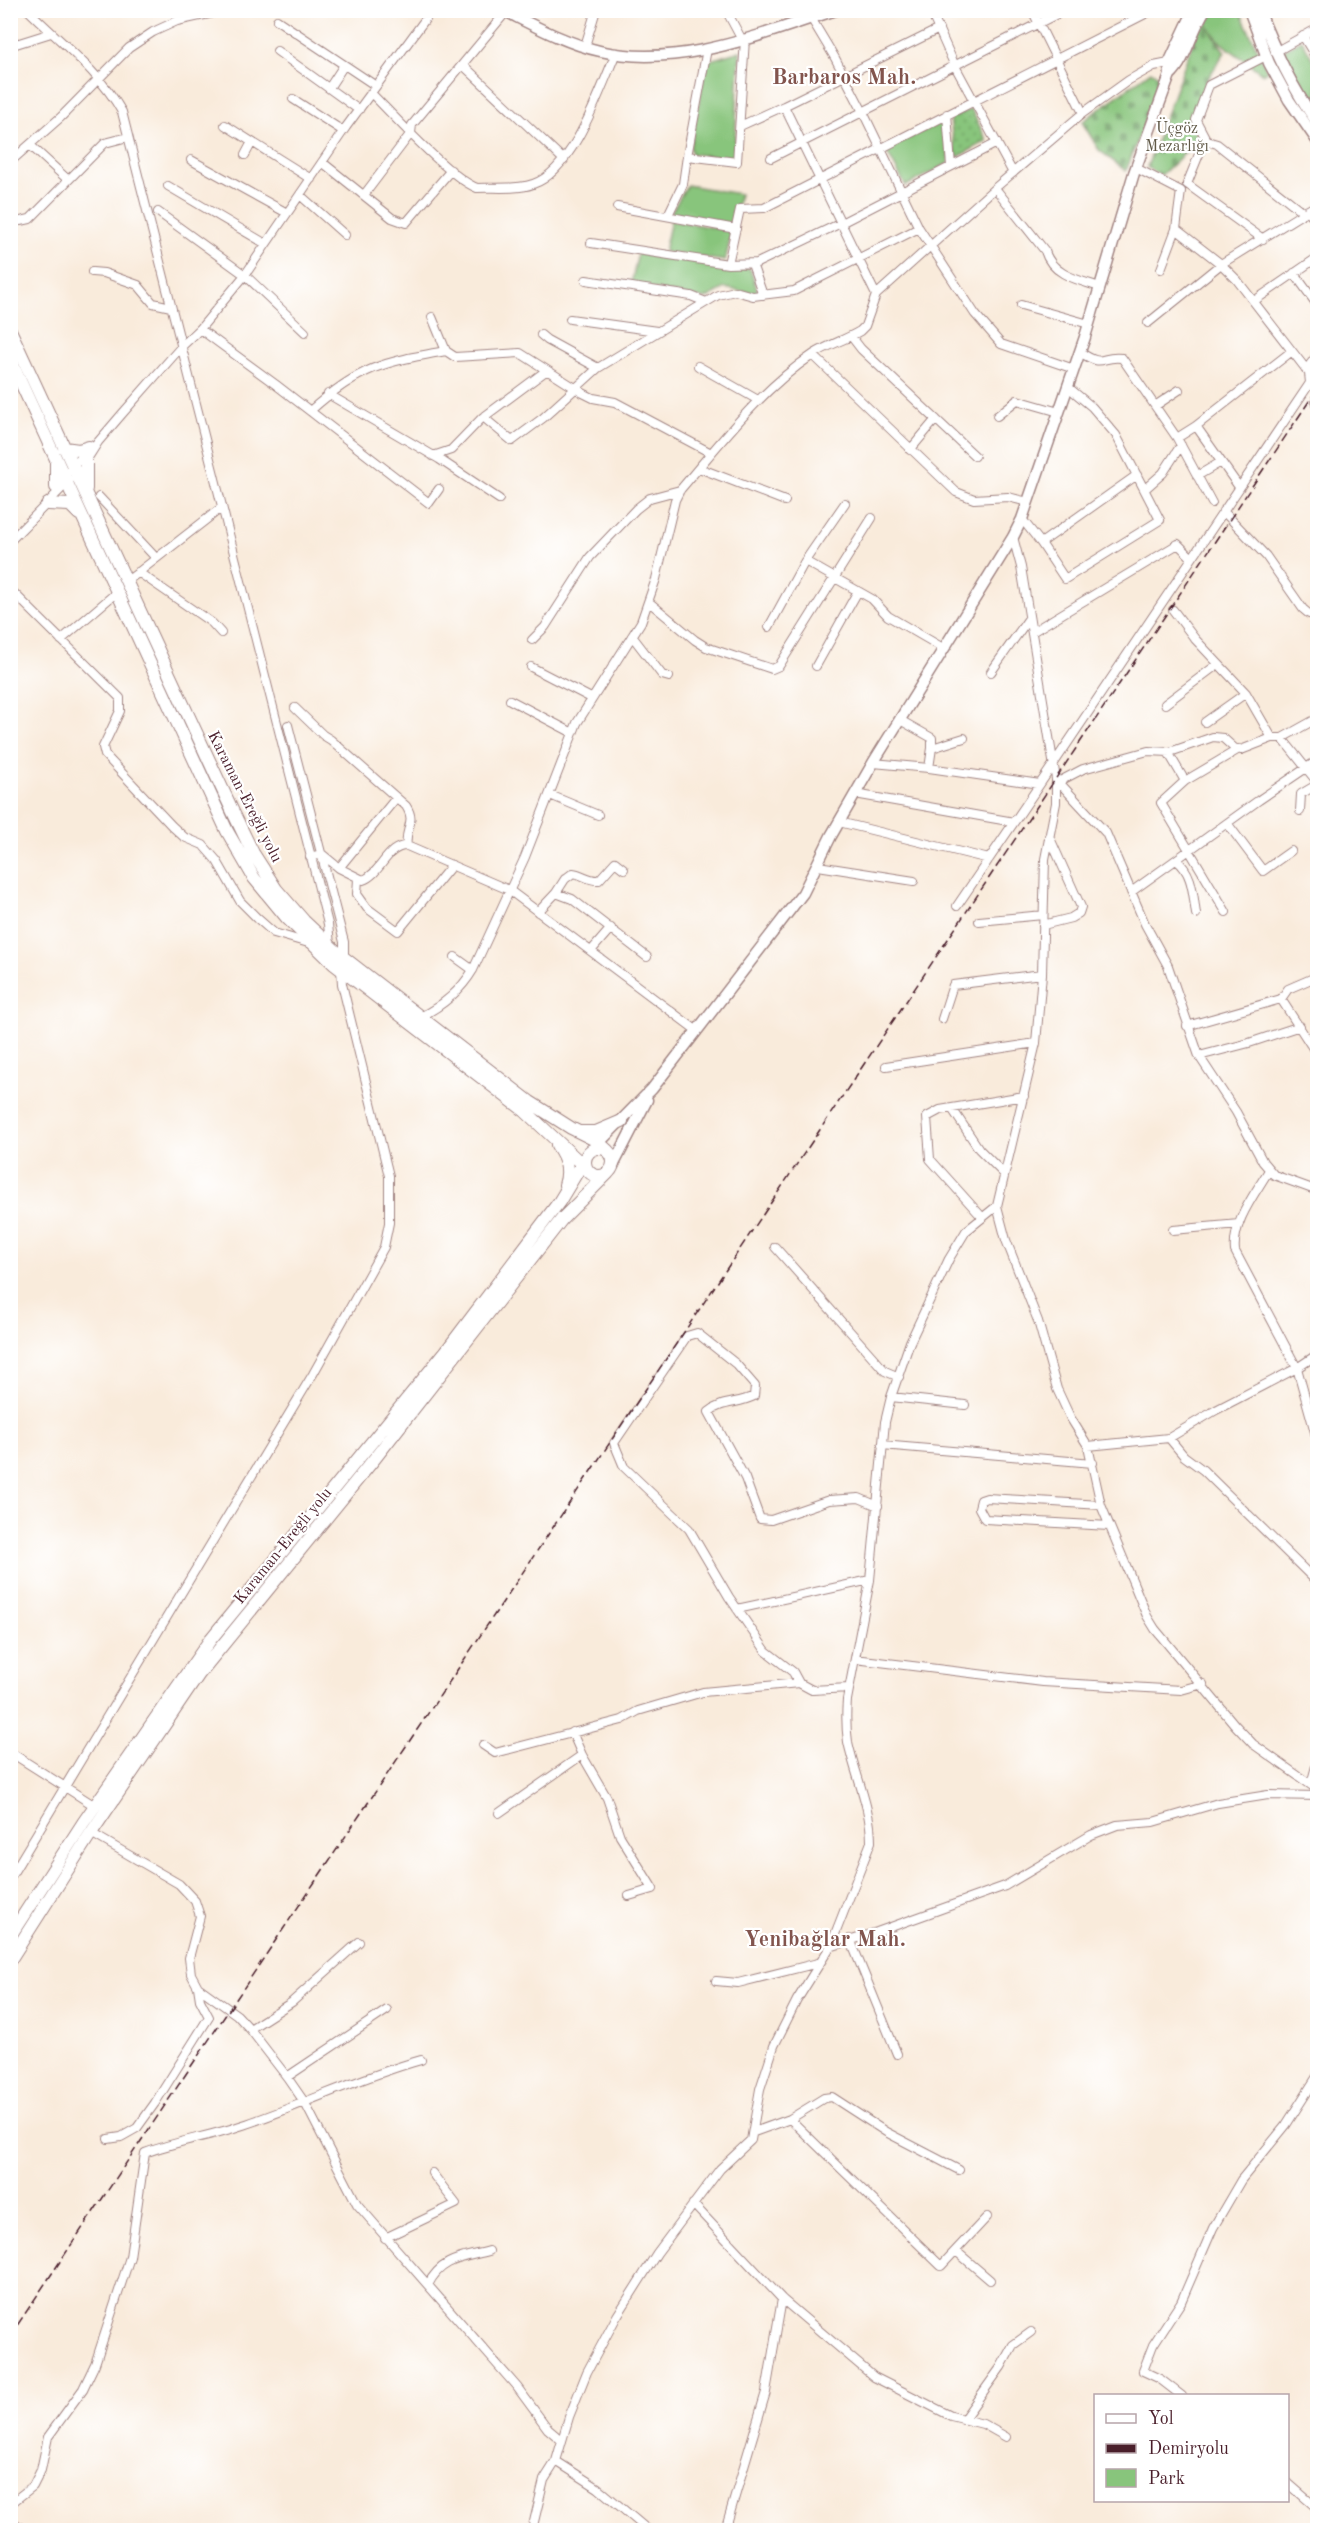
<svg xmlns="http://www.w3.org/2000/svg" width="1328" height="2541" viewBox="0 0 1328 2541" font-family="'Old Standard TT',serif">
	<defs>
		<pattern id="cemetery-stones" width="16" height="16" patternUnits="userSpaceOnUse" patternTransform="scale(1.5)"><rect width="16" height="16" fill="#88c57c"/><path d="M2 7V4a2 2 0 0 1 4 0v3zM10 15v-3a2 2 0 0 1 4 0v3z" fill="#719f66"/></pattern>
		<pattern id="park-dots" width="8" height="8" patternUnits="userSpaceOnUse" patternTransform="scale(1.5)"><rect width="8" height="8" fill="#88c57c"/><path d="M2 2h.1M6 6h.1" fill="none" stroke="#719f66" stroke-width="1.8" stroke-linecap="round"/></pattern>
	</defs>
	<rect width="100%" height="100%" fill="#fff"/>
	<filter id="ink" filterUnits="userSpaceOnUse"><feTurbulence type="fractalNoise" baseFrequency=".0167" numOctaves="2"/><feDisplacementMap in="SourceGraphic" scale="12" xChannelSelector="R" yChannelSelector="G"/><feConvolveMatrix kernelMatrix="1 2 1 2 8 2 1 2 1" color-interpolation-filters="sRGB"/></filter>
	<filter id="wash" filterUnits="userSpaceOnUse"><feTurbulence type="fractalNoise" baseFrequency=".008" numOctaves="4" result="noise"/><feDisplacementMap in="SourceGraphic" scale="24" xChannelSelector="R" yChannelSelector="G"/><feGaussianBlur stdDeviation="1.35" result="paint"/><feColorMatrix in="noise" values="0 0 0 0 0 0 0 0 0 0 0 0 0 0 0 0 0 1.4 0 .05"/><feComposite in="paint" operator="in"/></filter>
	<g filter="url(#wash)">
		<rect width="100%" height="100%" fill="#f9ebdb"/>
		<!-- green -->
		<path fill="#88c57c" stroke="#697254" stroke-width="1.5" d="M1212 11H1240L1267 71 1263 74 1220 42 1207 25Z
			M1302 40 1317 67V115L1305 99 1281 51Z
			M740 51 734 158 692 154 690 148 707 61Z
			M944 121 949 163 906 186 885 149Z
			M687 185 740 194 732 225 671 213Z
			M671 220 732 231 725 261 664 252Z
			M638 253 750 269 758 292 755 294 725 288 705 299 631 285Z"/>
		<!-- cemetery -->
		<path fill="url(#cemetery-stones)" stroke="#697254" stroke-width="1.5" d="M1203 25H1207L1225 52C1209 75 1194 100 1192 129L1200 139 1160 176 1147 167 1197 31Z
			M1151 71 1161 78 1126 171 1099 150 1082 122Z"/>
		<!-- park -->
		<path fill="url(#park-dots)" stroke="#697254" stroke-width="1.5" d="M971 109 987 141 956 158 950 119Z"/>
	</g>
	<g filter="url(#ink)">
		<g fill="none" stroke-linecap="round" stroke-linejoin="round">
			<defs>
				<path id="minor" d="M28 10C60 42 100 72 122 112L328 924 330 945
					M726 10 742 40
					M930 10 955 66 1013 173
					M1032 10 1083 113
					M811 18 835 58 863 112 919 228 975 314 1001 344 1074 369
					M277 20 376 86
					M10 35 16 44 51 33
					M1303 36 1318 61
					M585 46 596 10
					M707 49 687 156 737 162 745 39
					M277 51 359 110
					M1275 52 1318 28
					M463 65 564 160
					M329 88 344 65
					M371 93C394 116 450 178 477 188 494 187 517 190 533 184 573 171 600 90 616 53
					M293 99 343 131
					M947 114 951 166
					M225 125 311 179
					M740 126 784 106
					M1207 141 1196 120 1209 85 1266 56
					M30 145 67 179
					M245 155 252 142
					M771 158 1065 10
					M191 160 287 213
					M10 162 61 117 129 48 153 32 177 21 227 10
					M322 162 392 218 406 223 451 170
					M168 186 266 244
					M995 188 1045 251C1052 275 1078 280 1100 287
					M300 195 345 235
					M364 195 411 133 412 125 506 12
					M617 207 736 229
					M1308 210 1318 224
					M158 212 245 275 305 332
					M668 215 683 184 687 156
					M21 221 30 219 105 143 128 137
					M1263 239 1187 184 1202 147 1207 141 1217 144 1304 213
					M591 243 728 264 757 263 841 223 997 143
					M728 264 740 209 764 208 1153 10
					M752 264 763 295
					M1161 269 1176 229
					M92 272 104 273 138 285 153 303 171 307
					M1294 273 1318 306
					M586 280 691 296 706 302
					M876 295 784 106 939 29
					M1254 301 1318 257
					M1021 305 1089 324
					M432 317 446 351
					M570 319 657 331
					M1148 323 1221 264 1318 204
					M200 329 275 384 429 503 439 489
					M541 335 547 340 598 368
					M851 336 861 349 975 456
					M1080 352C1105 369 1100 355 1122 358L1177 438 1196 426 1239 487
					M813 355 956 492 974 499 1008 497 1028 502
					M698 366 758 400
					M1306 370 1318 354
					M1318 393 1316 402 1318 405
					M328 394 439 459 499 499
					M1155 406 1179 390
					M310 411C359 367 383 362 446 351L455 357 520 353 583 393 593 398 615 402 711 453
					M997 416 1017 400 1059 412
					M483 417 512 441 543 418 598 368 718 295 735 291 753 296 794 291 919 228
					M1196 426 1292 351
					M1177 438 1212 503
					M910 450 936 419
					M433 456 451 450 481 419 547 370
					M84 464 98 442 122 414 181 347 200 329 245 275 346 127 432 10
					M699 468 785 501
					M1197 476 1221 462
					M61 481 90 447
					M1145 489 1163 473 1181 445
					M99 497 156 558
					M1223 511 1266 556 1303 609 1309 614 1318 615
					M1022 519 1041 543 1065 579 1160 520 1116 435 1092 407 1068 387
					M1013 537 1021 567 1056 779V803L1045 859 1042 974 1036 1043 997 1206 1006 1240 1038 1321 1057 1389 1070 1417 1088 1446 1101 1505 1147 1616 1155 1629 1235 1725 1253 1744 1318 1790
					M10 541 70 480
					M1041 543 1137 475
					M805 561 872 599 888 616 943 648
					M138 572 212 623 221 633
					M126 582 221 508
					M10 589 120 698V711L103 747 105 755 172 826 184 837 203 845 217 861 240 901 257 918 274 933 312 944
					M649 602 695 640 706 647 772 669 779 666 872 518
					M1173 610 1195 639 1246 693 1272 738
					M769 627 805 561 845 503
					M1032 632 1178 544 1191 557
					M632 636 662 675 669 677
					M61 640 117 592
					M532 640 545 627 590 557 636 509 650 498 680 490
					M816 666 858 591
					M531 667 591 698
					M991 672 1029 618
					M510 700 573 733
					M1165 704 1218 664
					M295 708 323 735 331 740 406 806C417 823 404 828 407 846
					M900 720 932 738V748
					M1205 722 1246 693
					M288 725 344 942V957
					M1282 738 1318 783
					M1168 752 1185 781 1239 749
					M873 763 929 768 1040 784 1310 383 1309 373 1237 280 1221 264 1176 229 1181 191 1136 168
					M929 768 932 748 964 738
					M1056 779 1106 833 1145 924 1168 966 1199 1056 1236 1112 1263 1162 1274 1175 1318 1191
					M1060 781 1083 769 1148 751 1170 752 1213 737 1223 738 1234 748 1241 750 1272 738H1282L1318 718
					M1185 781 1161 803 1226 912
					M855 794 1014 822
					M550 795 598 815
					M1300 811 1301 794 1318 784
					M839 822 989 859
					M1227 823 1263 871 1291 851
					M310 857 322 854 339 868 363 880C381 874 387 845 407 846L509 890 696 1030
					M1176 860C1193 872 1193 895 1196 914
					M818 866 914 881
					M339 868 396 798
					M358 879 357 894 367 908 398 931 452 865
					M1131 892 1259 800 1318 760
					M556 893 565 879 573 873C583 874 588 881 599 880L615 862 624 869
					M957 906 1040 784
					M538 912 556 893 572 899 647 957
					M979 921 1043 915
					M1043 925 1071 918 1079 913 1081 907 1049 836
					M591 951 611 928
					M455 957 473 970
					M1281 999 1318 1056
					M420 1017C442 1006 460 992 473 970L525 857 577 723 641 622 656 579 675 500 680 490C721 442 761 389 814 354 828 345 845 340 860 331L865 326 876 295 995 188 1083 113 1129 80 1154 66 1169 63
					M942 1019 953 985 1042 974
					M1187 1026 1281 999 1288 989 1318 976
					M1310 1044 1318 1040
					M1199 1056 1249 1043 1300 1026
					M886 1066 1036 1043
					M953 1110 979 1149 1004 1174
					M1269 1170C1255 1194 1232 1222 1235 1251L1297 1368 1318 1443
					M982 1217 930 1159 927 1117 940 1110 1024 1096
					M1173 1230 1239 1224
					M775 1247 885 1371 899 1377
					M891 1397 965 1405
					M1169 1438 1184 1456 1203 1470 1318 1583
					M882 1445 1093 1463
					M1088 1446 1169 1438 1216 1410 1297 1368 1318 1354
					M1101 1505 987 1498 981 1500 979 1508 985 1519 1109 1526
					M737 1609 870 1580
					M855 1659 1043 1682 1181 1690 1203 1684
					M799 1683 793 1672 766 1651 729 1597 689 1529 624 1467 614 1443 687 1336 697 1333 736 1364 755 1386 754 1396C739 1404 721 1401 709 1412L745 1478 760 1519 771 1520 829 1500 859 1498 878 1506
					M572 1732 582 1755 607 1798 620 1836 653 1889 629 1896
					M483 1745 495 1753 622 1720 638 1711 703 1692 799 1683 812 1690 849 1688
					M10 1752 95 1806
					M1311 1784 1318 1759
					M499 1813 582 1755
					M91 1833 179 1884 195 1901 200 1916 189 1958 191 1974 198 1987 237 2015 250 2029 287 2077 305 2103 357 2204 517 2387 548 2429 561 2440
					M10 1878 313 1374 384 1247 389 1223V1176L342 984 341 969
					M850 1939 897 2054
					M830 1947 877 1932 1005 1886 1091 1835 1117 1825 1153 1822 1218 1803 1268 1795 1318 1796
					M716 1981 738 1983 818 1963
					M250 2029 292 2002 359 1942
					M287 2077 387 2010
					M790 2119 941 2266 987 2217
					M754 2132 790 2119 824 2098 832 2097 886 2132 959 2170
					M108 2139 121 2137 137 2128 155 2103 209 2017 200 2000 198 1987
					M693 2204 782 2299 874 2377 951 2416 983 2424 1006 2437
					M385 2238 456 2204 432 2173
					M956 2251 990 2280
					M428 2285C441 2258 463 2258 489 2251
					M1182 2396 1160 2379 1143 2371 1153 2345 1181 2302 1213 2228 1241 2180 1286 2125 1318 2075
					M963 2420 1001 2367 1013 2345 1031 2332
					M556 2461 598 2488 648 2530
					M1288 2483 1318 2509
					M10 2504 33 2486 41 2470 48 2437 83 2389 95 2364 130 2257 145 2153C177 2141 211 2136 243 2125 303 2105 360 2077 421 2060
					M10 2519 23 2530
					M532 2530 544 2480 556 2461 569 2417 587 2372 617 2316 657 2253 720 2169 751 2140 760 2089 774 2046 797 2000 830 1947 871 1842C871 1807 855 1775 848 1742 846 1728 846 1713 847 1700L870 1580 885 1422 891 1397 910 1342 949 1259 966 1231 997 1206
					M725 2530 766 2392 782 2299"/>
				<path id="major" d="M503 10C535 26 565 43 600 51 680 69 761 34 836 10
					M1249 10 1269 63 1289 100 1318 142
					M1259 10C1275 51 1292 88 1318 124
					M1170 75C1186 61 1192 29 1205 10
					M592 1150 652 1089 803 893 831 836 873 763 1013 537 1022 519 1085 337 1134 173 1170 75 1169 63 1194 10
					M613 1166 647 1100"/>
				<path id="highway" d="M10 330 233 812 253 853 276 889 304 921 339 954 530 1102 571 1128 597 1141 608 1151
					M10 359 227 831 254 878 287 918 334 964 525 1111 587 1169
					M64 448 79 450 89 447
					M56 487V463
					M86 489V461
					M48 504 70 505 79 514
					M581 1132H596L622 1121
					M557 1145C566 1158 570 1170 565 1185
					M585 1162a14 14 0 1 1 28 0a14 14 0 1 1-28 0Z
					M10 1936 83 1823 210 1640 447 1350 559 1202 585 1159
					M10 1960 91 1833 199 1674 375 1458 562 1219 608 1173"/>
			</defs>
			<!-- minor casing -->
			<use href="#minor" stroke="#a28583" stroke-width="10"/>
			<!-- major casing -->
			<use href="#major" stroke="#a28583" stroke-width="13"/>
			<!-- highway casing -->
			<use href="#highway" stroke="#a28583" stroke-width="14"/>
			<!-- minor -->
			<use href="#minor" stroke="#fff" stroke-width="8"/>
			<!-- major -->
			<use href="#major" stroke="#fff" stroke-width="10"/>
			<!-- highway -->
			<use href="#highway" stroke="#fff" stroke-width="12"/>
			<!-- rail -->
			<path stroke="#4a1f2b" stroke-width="1.5" stroke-dasharray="9 4.5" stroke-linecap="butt" d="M10 2336 1318 388"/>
		</g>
	</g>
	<g text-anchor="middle" stroke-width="4.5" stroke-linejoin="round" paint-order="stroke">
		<!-- park labels -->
		<g font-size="16" fill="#605947" stroke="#fff">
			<text x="1177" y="133">Üçgöz<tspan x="1177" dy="18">Mezarlığı</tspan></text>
		</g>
		<!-- street labels -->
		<g font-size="16" fill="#4a1f2b" stroke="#fff">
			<text transform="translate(246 796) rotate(63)" y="6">Karaman-Ereğli yolu</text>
			<text transform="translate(282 1545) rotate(-51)" y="6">Karaman-Ereğli yolu</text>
		</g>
		<!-- district labels -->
		<g font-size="22" font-weight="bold" fill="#82544d" stroke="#fff">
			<text x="844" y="84">Barbaros Mah.</text>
			<text x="825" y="1946">Yenibağlar Mah.</text>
		</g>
	</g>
	<!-- margin -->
	<rect width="1328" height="2541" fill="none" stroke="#fff" stroke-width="36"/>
	<!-- legend -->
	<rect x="1094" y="2394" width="195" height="108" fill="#ffffff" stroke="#b7a5aa" stroke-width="1.5"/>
	<rect x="1106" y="2414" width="30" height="9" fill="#ffffff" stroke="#b7a5aa" stroke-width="1.5"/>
	<text x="1148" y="2424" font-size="18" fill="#4a1f2b">Yol</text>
	<rect x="1106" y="2444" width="30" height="9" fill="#4a1f2b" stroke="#b7a5aa" stroke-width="1.5"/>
	<text x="1148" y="2454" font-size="18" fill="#4a1f2b">Demiryolu</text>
	<rect x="1106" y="2469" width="30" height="18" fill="#88c57c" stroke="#b7a5aa" stroke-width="1.5"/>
	<text x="1148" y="2484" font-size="18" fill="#4a1f2b">Park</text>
</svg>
